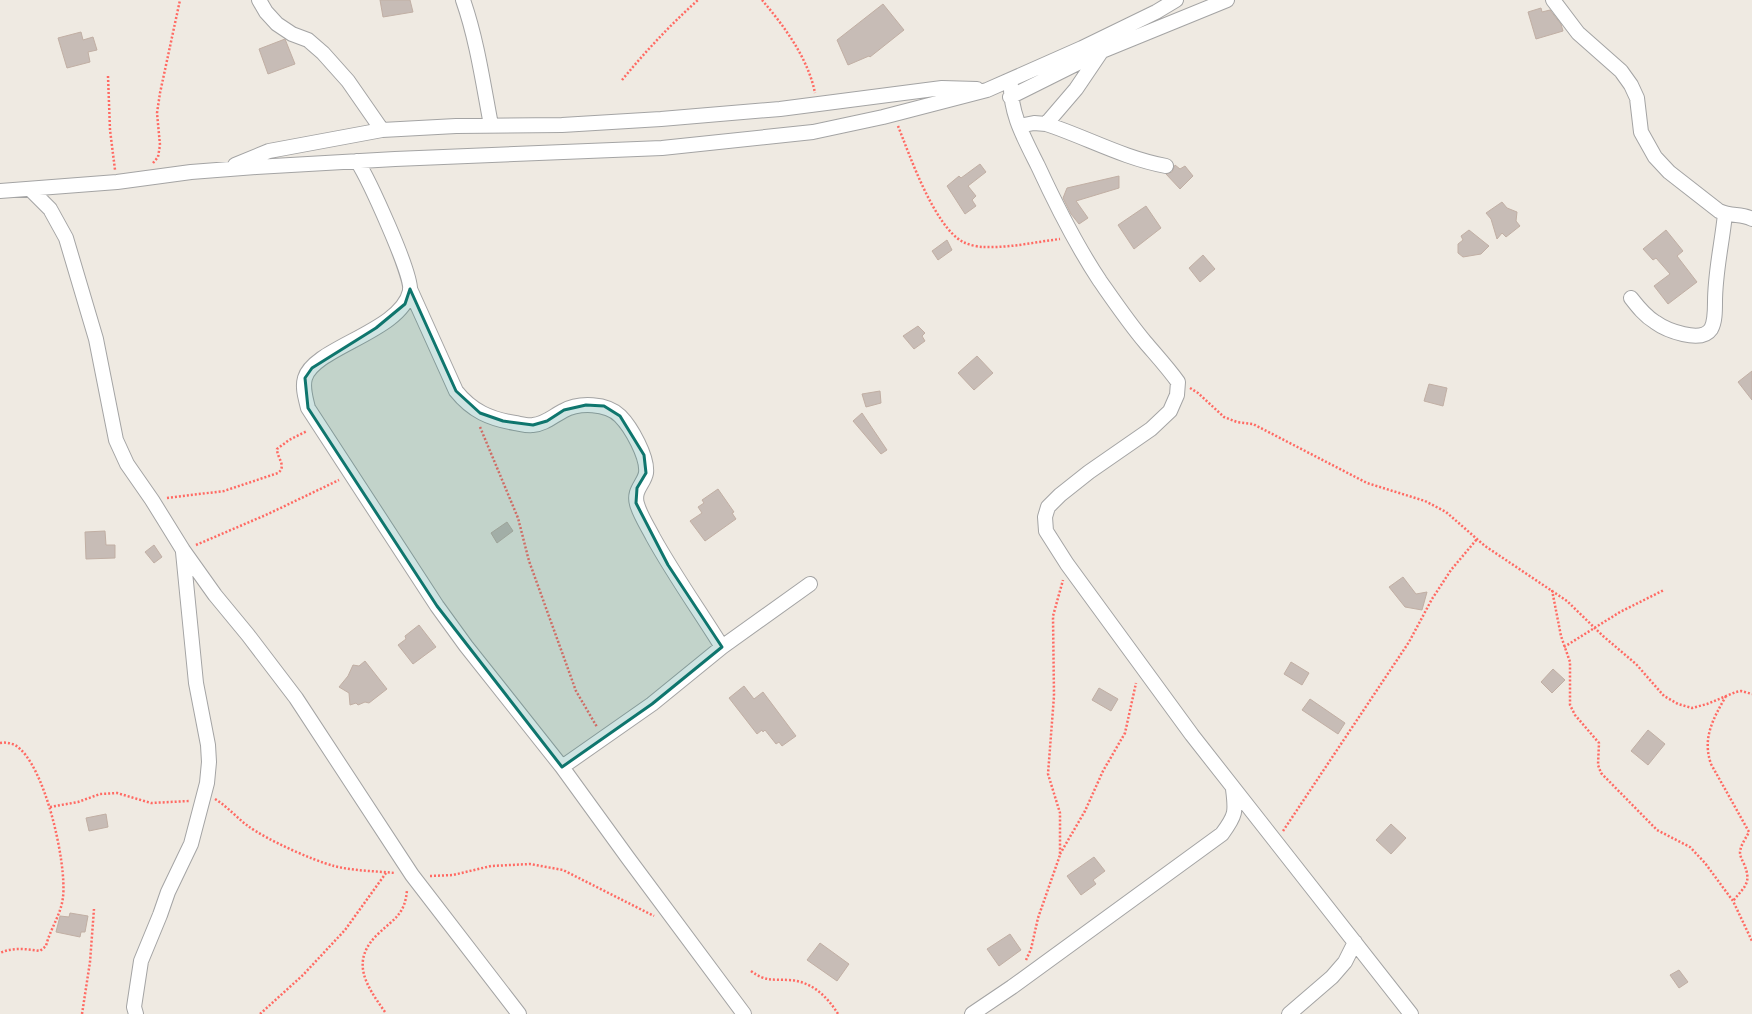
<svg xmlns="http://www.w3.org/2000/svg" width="1752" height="1014" viewBox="0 0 1752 1014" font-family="'Alegreya Sans',sans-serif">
	<rect width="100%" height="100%" fill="#efeae2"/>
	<!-- building -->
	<path fill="#c7bcb6" stroke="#c1afa4" d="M380 0H410L413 12 383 17Z
		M883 4 904 30 870 57 869 56 848 65 837 40Z
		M1541 8 1542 12 1550 10 1561 24 1563 31 1536 39 1528 12Z
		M81 32 83 40 93 37 97 50 88 52 90 62 67 68 58 38Z
		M285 39 295 64 268 74 259 49Z
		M980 164 986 172 968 186 976 196 972 200 976 206 965 214 947 186 959 176 961 178Z
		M1175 165 1180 169 1185 166 1193 176 1180 189 1166 174 1172 172Z
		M1119 176V188L1076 201 1088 218 1079 224 1071 214 1063 198 1067 188Z
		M1502 202 1507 208 1517 212 1516 221 1520 226 1506 237 1502 233 1497 239 1491 219 1486 213Z
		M1146 206 1161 228 1134 249 1118 225Z
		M1469 230 1489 246 1481 254 1463 257 1458 253V244L1463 240 1461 236Z
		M1666 230 1683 251 1677 256 1697 282 1668 304 1654 286 1670 274 1656 258 1653 260 1643 249Z
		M947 240 952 250 938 260 932 251Z
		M1203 255 1215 269 1200 282 1189 268Z
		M918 326 925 333 922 336 925 341 914 349 903 336Z
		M977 356 993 373 974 390 958 373Z
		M1752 371V400L1738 382Z
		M1429 384 1447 388 1443 406 1424 401Z
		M880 391 881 403 866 407 862 394Z
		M862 413 887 450 881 454 853 421Z
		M718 489 734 512 732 513 736 519 705 541 690 521 702 513 698 507 704 503 702 500Z
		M507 522 513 531 497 543 491 533Z
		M105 531 106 545H115V558L86 559 85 532Z
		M154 545 162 557 154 563 145 552Z
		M1403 577 1416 594 1427 592 1422 610 1405 607 1389 587Z
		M419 625 436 647 413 664 398 645 406 639 405 636Z
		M365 661 387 689 369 703 365 702 358 705 356 703 350 705 349 693 339 687 348 676 353 665 359 666Z
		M1291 662 1309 673 1302 685 1284 674Z
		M1553 669 1565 680 1552 693 1541 682Z
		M744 686 754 699 763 692 796 736 782 746 779 742 776 744 765 730 763 732 762 730 757 734 729 698Z
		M1099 688 1118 699 1111 711 1092 700Z
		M1310 699 1345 723 1338 734 1302 710Z
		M1648 730 1665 744 1648 765 1631 751Z
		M106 814 108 827 89 831 86 818Z
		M1391 824 1406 838 1391 854 1376 840Z
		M1094 857 1105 871 1093 880 1096 884 1081 895 1067 876Z
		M70 913 88 916 85 932H81L80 937 56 932 60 916 69 917Z
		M1010 934 1021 950 999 966 987 949Z
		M820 943 849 964 837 981 807 960Z
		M1679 970 1688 982 1679 988 1670 975Z"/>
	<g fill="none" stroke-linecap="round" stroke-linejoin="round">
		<defs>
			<path id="minor" d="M259 0 266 12 277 24 292 34 308 40 323 53 348 81 382 130
				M463 0C477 40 483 83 491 125
				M1553 0 1578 33 1621 71 1631 85 1637 98 1641 132 1655 157 1669 172 1719 211C1731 217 1742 213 1752 219
				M1011 80C1009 112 1024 138 1038 166 1056 205 1076 245 1100 281 1114 301 1129 323 1145 342 1156 355 1168 368 1178 382L1177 395 1170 411 1151 429 1089 472 1060 495 1048 507 1045 517 1046 531 1067 564 1192 735 1411 1014
				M1010 97 1102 51 1227 0
				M1046 124 1076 89 1101 52
				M1019 126 1034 123 1046 124C1086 137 1123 158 1166 166
				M357 161C368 178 413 275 410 291 401 332 314 347 305 378 302 388 306 399 308 408L437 606 466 646 562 767 628 858 744 1014
				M235 165 269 151 382 130 456 126 562 125 661 119 780 109 942 88 977 89
				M31 190 50 209 66 238 96 339 116 440 127 464 152 500 183 550 215 595 248 635 296 698 412 875 519 1014
				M0 191 117 182 191 172 256 167 395 159 662 148 813 132 883 117 987 90 1082 48 1156 12 1176 0
				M410 289 456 391C472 411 490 419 515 423 521 424 528 426 533 425 545 424 553 416 563 411 579 402 607 403 620 416 631 427 648 457 646 473 644 484 633 490 637 504 640 515 648 527 653 537 674 575 699 610 722 647
				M1631 298C1638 307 1645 316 1655 322 1666 330 1701 344 1711 329 1715 322 1715 311 1715 302 1715 272 1722 244 1725 214
				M562 767 652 704 722 647 810 584
				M136 1014 134 1007 141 961 160 915 168 892 191 844 207 783 209 762 208 745 196 683 183 552
				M972 1014 1012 987 1222 834C1236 815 1236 812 1233 789
				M1289 1014 1332 977 1345 962 1355 942"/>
		</defs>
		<!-- minor casing -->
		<use href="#minor" stroke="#a4a4a4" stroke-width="16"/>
		<!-- path -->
		<path stroke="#ff6a63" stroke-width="2.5" stroke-dasharray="2 2" stroke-linecap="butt" d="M762 0C784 26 808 58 815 93
			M108 76 110 130 115 170
			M622 80C646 51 670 25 698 0
			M898 126C910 156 934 226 963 242 969 245 978 247 984 247 1010 248 1035 242 1060 239
			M153 163 158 157 160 145 157 113 160 93 180 0
			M1190 388 1198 393 1224 417 1237 422 1253 424 1367 483 1425 501 1446 512 1485 546 1567 601 1603 636 1636 664 1664 696 1678 704 1692 708 1707 704 1736 692 1741 691 1752 694
			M480 427 518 518 529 561 576 691 597 727
			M167 498 224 491 278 473C287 466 277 458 277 449L289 440 307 431
			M196 545 268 514 339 480
			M1552 590 1561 636 1570 662V705L1575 715 1599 743 1598 765 1601 773 1657 830 1690 847 1705 863 1733 901 1752 941
			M1564 647 1620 612 1664 590
			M1726 696C1713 719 1702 738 1711 764L1749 832C1746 838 1741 844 1740 852 1740 856 1742 860 1744 864 1752 883 1745 886 1733 901
			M0 743C5 742 10 743 15 745 45 763 67 864 63 897 61 915 50 929 46 946L40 951C26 949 13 947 0 953
			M215 799C228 807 237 818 248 826 267 840 312 860 334 866 354 871 375 871 395 873
			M50 807 78 802 100 794 117 793 151 803 189 801
			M1283 831 1409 642 1432 599 1451 570 1477 539
			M1060 854 1085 811 1103 771 1125 733 1136 683
			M430 876 453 875 491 866 530 864 563 870 654 916
			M1026 960 1031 949 1038 918 1060 855V813L1048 774 1054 696 1053 616 1063 580
			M751 971C766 982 772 979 789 980 811 981 827 996 838 1014
			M385 1012C366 985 349 961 379 933 395 918 405 914 407 890
			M82 1014 90 962 94 909
			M260 1014 303 975 345 930 386 873"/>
		<!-- minor -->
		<use href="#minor" stroke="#fff" stroke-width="14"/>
	</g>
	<!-- marked area -->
	<path fill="#0f766e" fill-opacity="0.2" stroke="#0f766e" stroke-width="3" stroke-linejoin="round" d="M410 289 456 391 480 413 503 421 533 425 547 421 564 410 586 405 604 406 620 416 644 455 646 473 637 488 636 503 668 565 722 647 652 704 562 767 437 606 308 408 305 378 312 368 376 328 405 304Z"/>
</svg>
